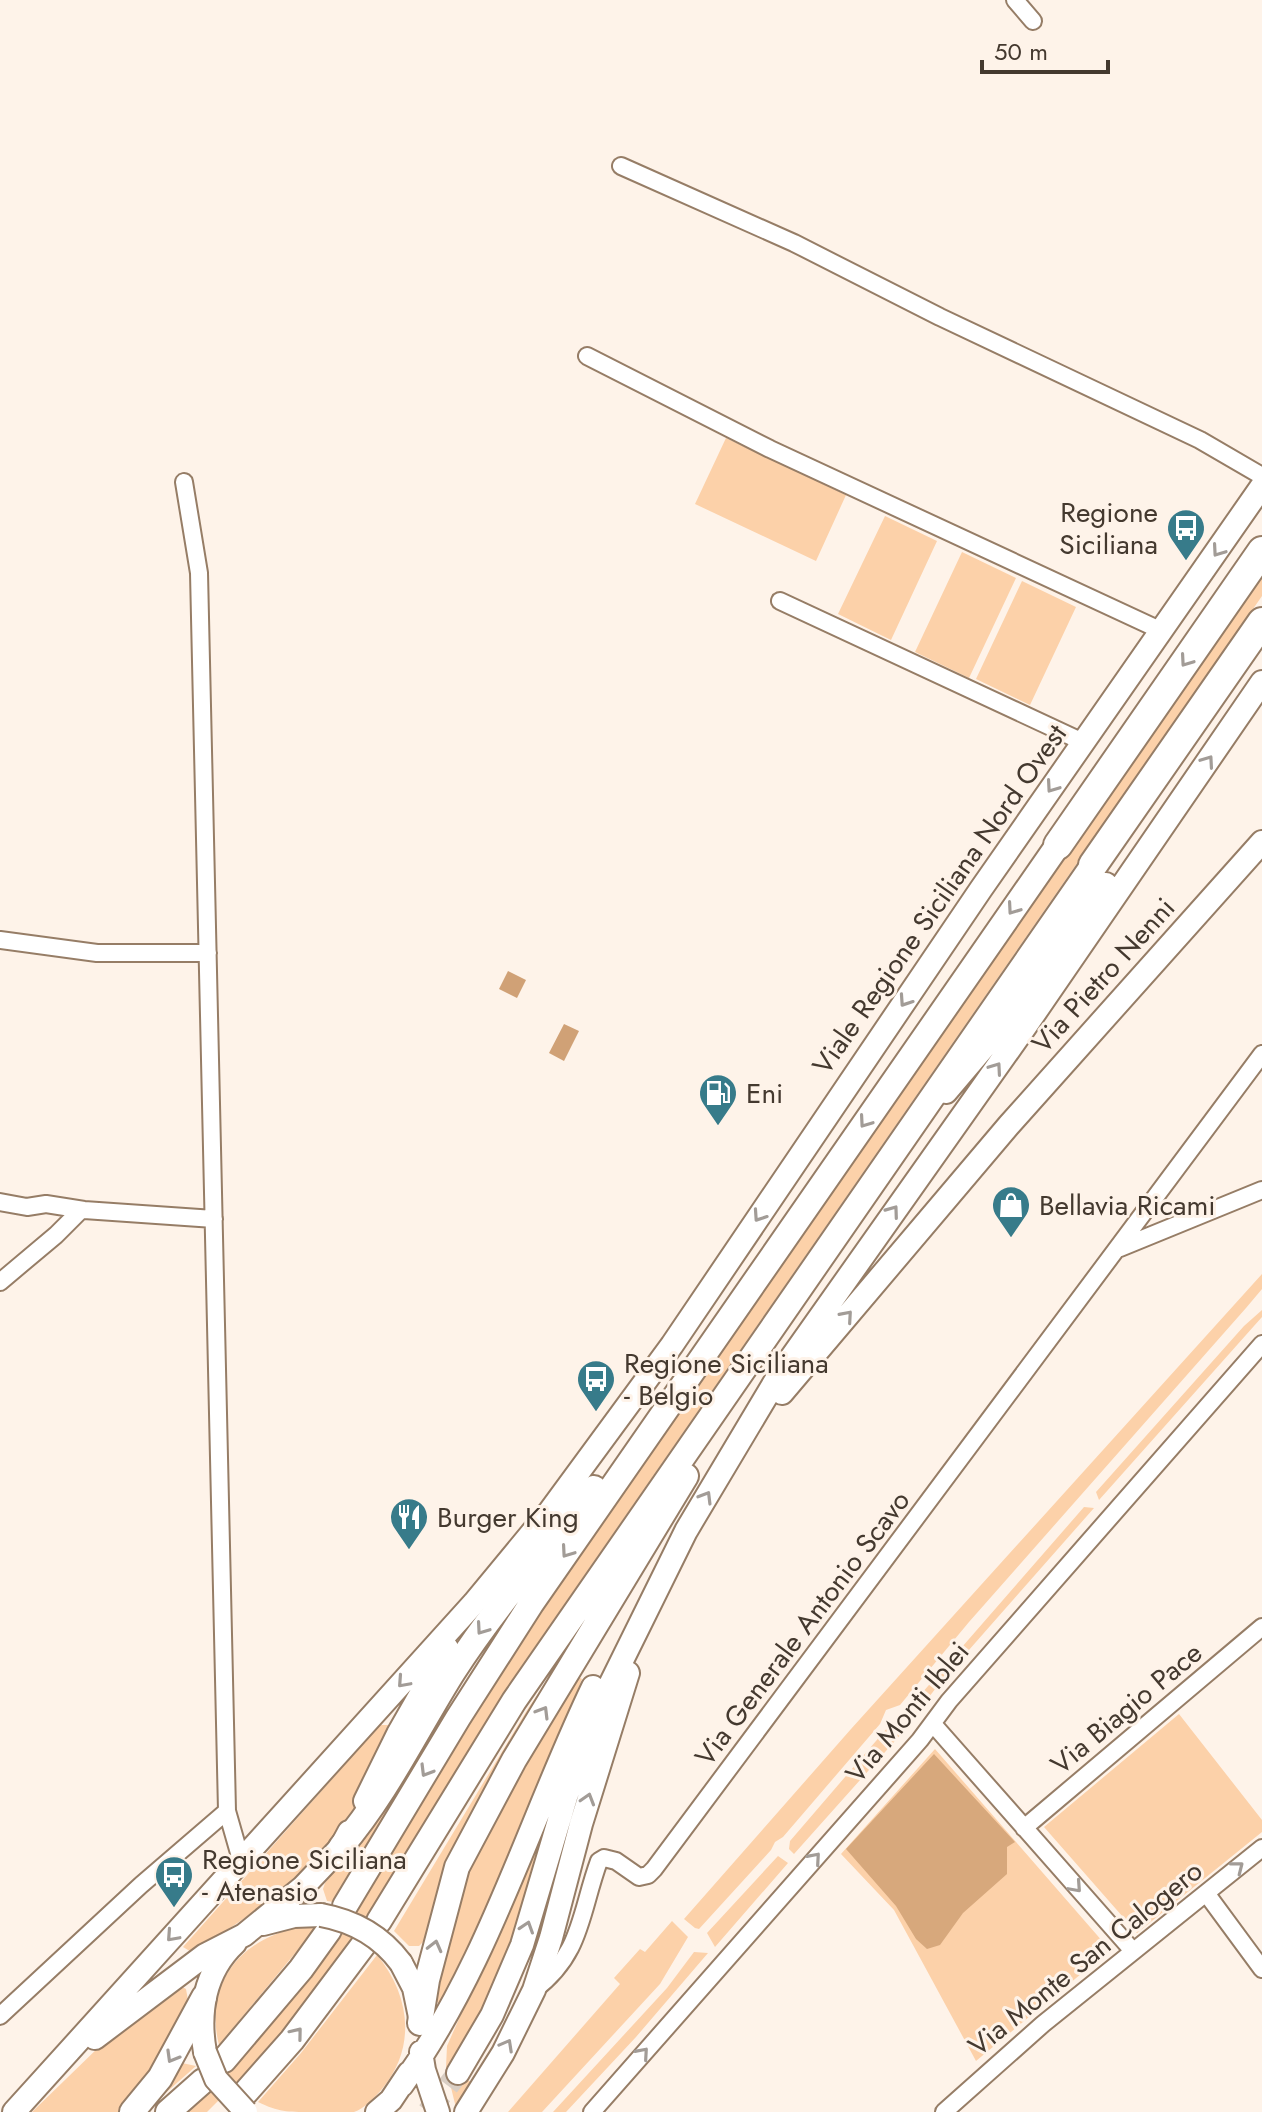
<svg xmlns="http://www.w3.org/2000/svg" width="1262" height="2112" viewBox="0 0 1262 2112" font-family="Jost,sans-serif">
	<rect width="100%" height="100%" fill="#fef3e9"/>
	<!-- green -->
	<path fill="#fcd1a9" d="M726 438 846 495 816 561 695 504Z
		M885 516 937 541 891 640 838 614Z
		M962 552 1016 578 969 678 915 652Z
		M1262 570V596L521 1667 370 1915 292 2021 250 2069 207 2112H185C334 1976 421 1795 529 1628Z
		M1022 581 1076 607 1030 705 976 679Z
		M1262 1274V1289L1246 1308 969 1622 900 1705 886 1710 880 1724 783 1837 775 1842 771 1850 699 1929 695 1928 684 1919 851 1729Z
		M1262 1310V1317L1099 1500 1096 1492 1244 1326Z
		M1084 1507 1094 1508 939 1684 909 1723 905 1712 908 1709Z
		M563 1658 442 1882 425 1940 419 1946H409L394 1931 529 1707Z
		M577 1676 582 1679 500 1884 441 2010 436 1999V1985L466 1864Z
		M1179 1714 1262 1820V1832L1137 1933 1044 1827Z
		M380 1725H388L390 1733C375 1764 363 1799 344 1828 311 1878 242 1919 193 1953L183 1947Z
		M888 1727 902 1733 794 1854 789 1849 790 1841Z
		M935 1749 1110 1950 976 2061 894 1910 841 1854Z
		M396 1795 333 1902 327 1901 323 1889 325 1883Z
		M539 1838 541 1842 516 1933 495 1988 452 2069 471 2082 456 2108 446 2067 447 2046Z
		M778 1856 788 1863 715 1947 707 1933Z
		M672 1921 688 1937 660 1984 542 2112H508L620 1984 614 1978 640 1949 645 1952Z
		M296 1928H316L219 2045C204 1986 238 1941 296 1928Z
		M694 1952 708 1953 636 2037 566 2112H553L667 1988Z
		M377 1955C410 1995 417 2047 382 2089 375 2097 364 2109 354 2112 341 2112 323 2112 311 2112 287 2112 279 2112 258 2102L301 2053Z
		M179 1985 186 1989C187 1995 189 2002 187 2008 181 2034 139 2094 118 2112H32L102 2044Z
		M182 2063 196 2066 161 2097 178 2066Z"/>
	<!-- forest -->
	<path fill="#d7a87c" d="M934 1754 1015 1842 1007 1847V1874L963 1913 940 1945 927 1949 916 1939 896 1906 846 1849Z"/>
	<!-- water -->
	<path fill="#d0a176" d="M508 971 526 980 517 998 499 989Z
		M564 1024 579 1031 564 1061 549 1053Z"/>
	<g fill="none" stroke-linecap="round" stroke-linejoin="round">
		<!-- secondary-tunnel -->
		<path stroke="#d9cec4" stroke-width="22" stroke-dasharray="22 11" stroke-linecap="butt" d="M428 2112 458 2073"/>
		<defs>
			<path id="street" d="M1015 0 1033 21
				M621 166 794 243 940 317 1200 440 1262 476
				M587 356 770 449 1162 631
				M184 482 199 573 227 1811 241 1860
				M780 601 1083 742
				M0 940 97 953H208
				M0 1202 27 1207 46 1204 84 1210 214 1219
				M1120 1248 1262 1190
				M0 1282 56 1235 81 1210
				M933 1724 1133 1951
				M1024 1828 1262 1627
				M1206 1893 1262 1969
				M534 1990C582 1954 580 1913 599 1861L604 1858 616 1861 639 1877 648 1875 654 1869 1262 1054
				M0 2016 141 1885 227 1811
				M592 2112 920 1740 949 1701 1262 1344
				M944 2112 1043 2024 1262 1848"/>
			<path id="secondary" d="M946 1092 991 1039 1106 884
				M782 1393 1009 1125 1262 842
				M365 1801 398 1734 447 1648
				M263 1924 294 1916 321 1915
				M401 1963 414 1988 420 2017
				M95 2038 205 1955 244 1935 303 1887 341 1847 349 1832
				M205 2052C198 2013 204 1972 235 1943
				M421 2052 424 2070 438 2112
				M458 2073 492 2015 522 1945 566 1797 601 1703 686 1531 779 1375 1023 1030 1262 682
				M402 2085C489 1964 529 1820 593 1687
				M14 2112 474 1603 550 1511 672 1345 981 889 1262 486
				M377 2112 391 2100 409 2073
				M466 2112 503 2053 534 1990 551 1938 581 1824 628 1673"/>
			<path id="primary" d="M341 1847C387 1793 416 1731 453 1672 495 1607 546 1549 594 1488
				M345 1906 458 1718 531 1604 1058 845
				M379 1921 514 1701 1093 865
				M420 2023 427 1980 457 1867 514 1760 686 1476
				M224 2060 301 1969 329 1930
				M246 2092 292 2040 364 1944
				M132 2112 160 2078 204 1997
				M168 2112 203 2081"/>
			<path id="highway" d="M1058 845 1262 551
				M1093 865 1262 622"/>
		</defs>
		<!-- street casing -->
		<use href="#street" stroke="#967d66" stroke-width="20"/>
		<!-- secondary casing -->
		<use href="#secondary" stroke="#967d66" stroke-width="26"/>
		<!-- primary casing -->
		<use href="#primary" stroke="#967d66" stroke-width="28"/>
		<!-- highway casing -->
		<use href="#highway" stroke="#967d66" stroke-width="32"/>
		<!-- street -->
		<use href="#street" stroke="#fff" stroke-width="16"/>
		<!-- secondary -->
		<use href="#secondary" stroke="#fff" stroke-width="22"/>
		<!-- primary -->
		<use href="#primary" stroke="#fff" stroke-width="24"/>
		<!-- highway -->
		<use href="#highway" stroke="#fff" stroke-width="28"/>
		<defs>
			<path id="secondary-bridge" d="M321 1915C354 1921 381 1936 401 1963
				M205 2052 216 2079 246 2112"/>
		</defs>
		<!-- secondary-bridge casing -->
		<use href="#secondary-bridge" stroke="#967d66" stroke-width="26" stroke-linecap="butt"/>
		<!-- secondary-bridge -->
		<use href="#secondary-bridge" stroke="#fff" stroke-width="22"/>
	</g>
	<!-- one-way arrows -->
	<defs><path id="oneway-chevron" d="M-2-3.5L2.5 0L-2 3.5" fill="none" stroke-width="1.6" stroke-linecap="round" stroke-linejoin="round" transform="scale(2)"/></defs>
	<g stroke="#a29c97">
		<use href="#oneway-chevron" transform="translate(1218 551) rotate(125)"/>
		<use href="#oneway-chevron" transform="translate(1186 661) rotate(125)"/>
		<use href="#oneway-chevron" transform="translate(1208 761) rotate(-55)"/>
		<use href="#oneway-chevron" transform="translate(1052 787) rotate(125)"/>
		<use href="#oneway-chevron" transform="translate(1013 909) rotate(125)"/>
		<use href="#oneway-chevron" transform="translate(905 1001) rotate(124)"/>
		<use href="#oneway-chevron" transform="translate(996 1068) rotate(-55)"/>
		<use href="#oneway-chevron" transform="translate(865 1122) rotate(125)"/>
		<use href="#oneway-chevron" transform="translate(893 1211) rotate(-54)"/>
		<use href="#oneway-chevron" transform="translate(759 1216) rotate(124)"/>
		<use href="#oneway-chevron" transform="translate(847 1316) rotate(-49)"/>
		<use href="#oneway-chevron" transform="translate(706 1497) rotate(-59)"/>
		<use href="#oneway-chevron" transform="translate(567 1552) rotate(125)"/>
		<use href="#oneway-chevron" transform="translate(482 1629) rotate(125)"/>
		<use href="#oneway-chevron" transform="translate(403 1682) rotate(132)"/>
		<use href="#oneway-chevron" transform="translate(543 1712) rotate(-59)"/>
		<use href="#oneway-chevron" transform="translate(426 1771) rotate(121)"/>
		<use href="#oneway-chevron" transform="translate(588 1799) rotate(-73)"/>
		<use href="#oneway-chevron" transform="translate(815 1858) rotate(-49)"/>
		<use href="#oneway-chevron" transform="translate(1238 1867) rotate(-38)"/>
		<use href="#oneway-chevron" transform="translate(1076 1887) rotate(48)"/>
		<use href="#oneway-chevron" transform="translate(527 1927) rotate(-72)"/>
		<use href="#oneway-chevron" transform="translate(172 1936) rotate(132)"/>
		<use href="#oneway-chevron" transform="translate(435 1946) rotate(-76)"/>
		<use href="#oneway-chevron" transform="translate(297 2033) rotate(-51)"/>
		<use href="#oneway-chevron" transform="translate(507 2045) rotate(-61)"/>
		<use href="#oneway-chevron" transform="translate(643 2053) rotate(-49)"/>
		<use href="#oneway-chevron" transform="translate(172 2057) rotate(120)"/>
	</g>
	<!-- icons -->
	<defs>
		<symbol id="bus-pin" viewBox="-11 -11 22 30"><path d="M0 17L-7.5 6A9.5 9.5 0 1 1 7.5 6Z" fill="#377b8a" stroke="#fef3e9"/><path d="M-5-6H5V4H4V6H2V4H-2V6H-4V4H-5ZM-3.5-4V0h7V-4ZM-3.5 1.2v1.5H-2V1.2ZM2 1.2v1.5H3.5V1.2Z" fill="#fff"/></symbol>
		<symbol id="fuel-pin" viewBox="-11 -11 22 30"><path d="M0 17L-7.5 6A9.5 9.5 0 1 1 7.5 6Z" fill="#377b8a" stroke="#fef3e9"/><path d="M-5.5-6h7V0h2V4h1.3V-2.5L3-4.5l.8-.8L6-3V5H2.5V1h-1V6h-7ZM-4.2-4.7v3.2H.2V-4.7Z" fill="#fff"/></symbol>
		<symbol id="shop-pin" viewBox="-11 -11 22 30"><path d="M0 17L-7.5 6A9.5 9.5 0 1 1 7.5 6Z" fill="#377b8a" stroke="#fef3e9"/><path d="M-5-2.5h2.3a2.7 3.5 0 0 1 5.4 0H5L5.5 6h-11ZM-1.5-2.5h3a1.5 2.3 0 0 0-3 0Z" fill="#fff"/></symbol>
		<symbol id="restaurant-pin" viewBox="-11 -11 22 30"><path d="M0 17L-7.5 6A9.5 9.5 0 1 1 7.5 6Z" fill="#377b8a" stroke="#fef3e9"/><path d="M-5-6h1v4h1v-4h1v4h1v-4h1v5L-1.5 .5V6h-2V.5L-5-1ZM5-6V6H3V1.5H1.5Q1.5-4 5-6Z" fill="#fff"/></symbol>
	</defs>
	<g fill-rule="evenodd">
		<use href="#bus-pin" x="1164" y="506" width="44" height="60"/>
		<use href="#fuel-pin" x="696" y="1071" width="44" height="60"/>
		<use href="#shop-pin" x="989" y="1183" width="44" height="60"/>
		<use href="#bus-pin" x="574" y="1357" width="44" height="60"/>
		<use href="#restaurant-pin" x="387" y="1495" width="44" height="60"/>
		<use href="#bus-pin" x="152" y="1853" width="44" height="60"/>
	</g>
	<g text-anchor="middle" stroke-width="6" stroke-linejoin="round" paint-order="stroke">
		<!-- poi labels -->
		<g font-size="28" fill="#44392f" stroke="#fef3e9" text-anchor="start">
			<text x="1158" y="522" text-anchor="end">Regione<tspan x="1158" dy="32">Siciliana</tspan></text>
			<text x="746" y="1103">Eni</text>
			<text x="1039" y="1215">Bellavia Ricami</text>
			<text x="624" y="1373">Regione Siciliana<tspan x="624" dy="32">- Belgio</tspan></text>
			<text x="437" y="1527">Burger King</text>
			<text x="202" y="1869">Regione Siciliana<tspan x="202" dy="32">- Atenasio</tspan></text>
		</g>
		<!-- street labels -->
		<g font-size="28" fill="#44392f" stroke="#fef3e9">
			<text transform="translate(939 899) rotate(-55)" y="10">Viale Regione Siciliana Nord Ovest</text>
			<text transform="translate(1103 975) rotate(-48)" y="10">Via Pietro Nenni</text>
			<text transform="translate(802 1628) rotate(-53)" y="10">Via Generale Antonio Scavo</text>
			<text transform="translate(1126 1708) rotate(-40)" y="10">Via Biagio Pace</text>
			<text transform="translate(907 1712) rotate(-50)" y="10">Via Monti Iblei</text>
			<text transform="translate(1085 1958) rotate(-39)" y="10">Via Monte San Calogero</text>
		</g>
	</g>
	<!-- scale -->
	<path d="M982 60v12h126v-12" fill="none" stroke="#44392f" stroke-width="4"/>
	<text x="994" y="60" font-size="24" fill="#44392f" stroke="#fef3e9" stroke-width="6" paint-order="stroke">50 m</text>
</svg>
